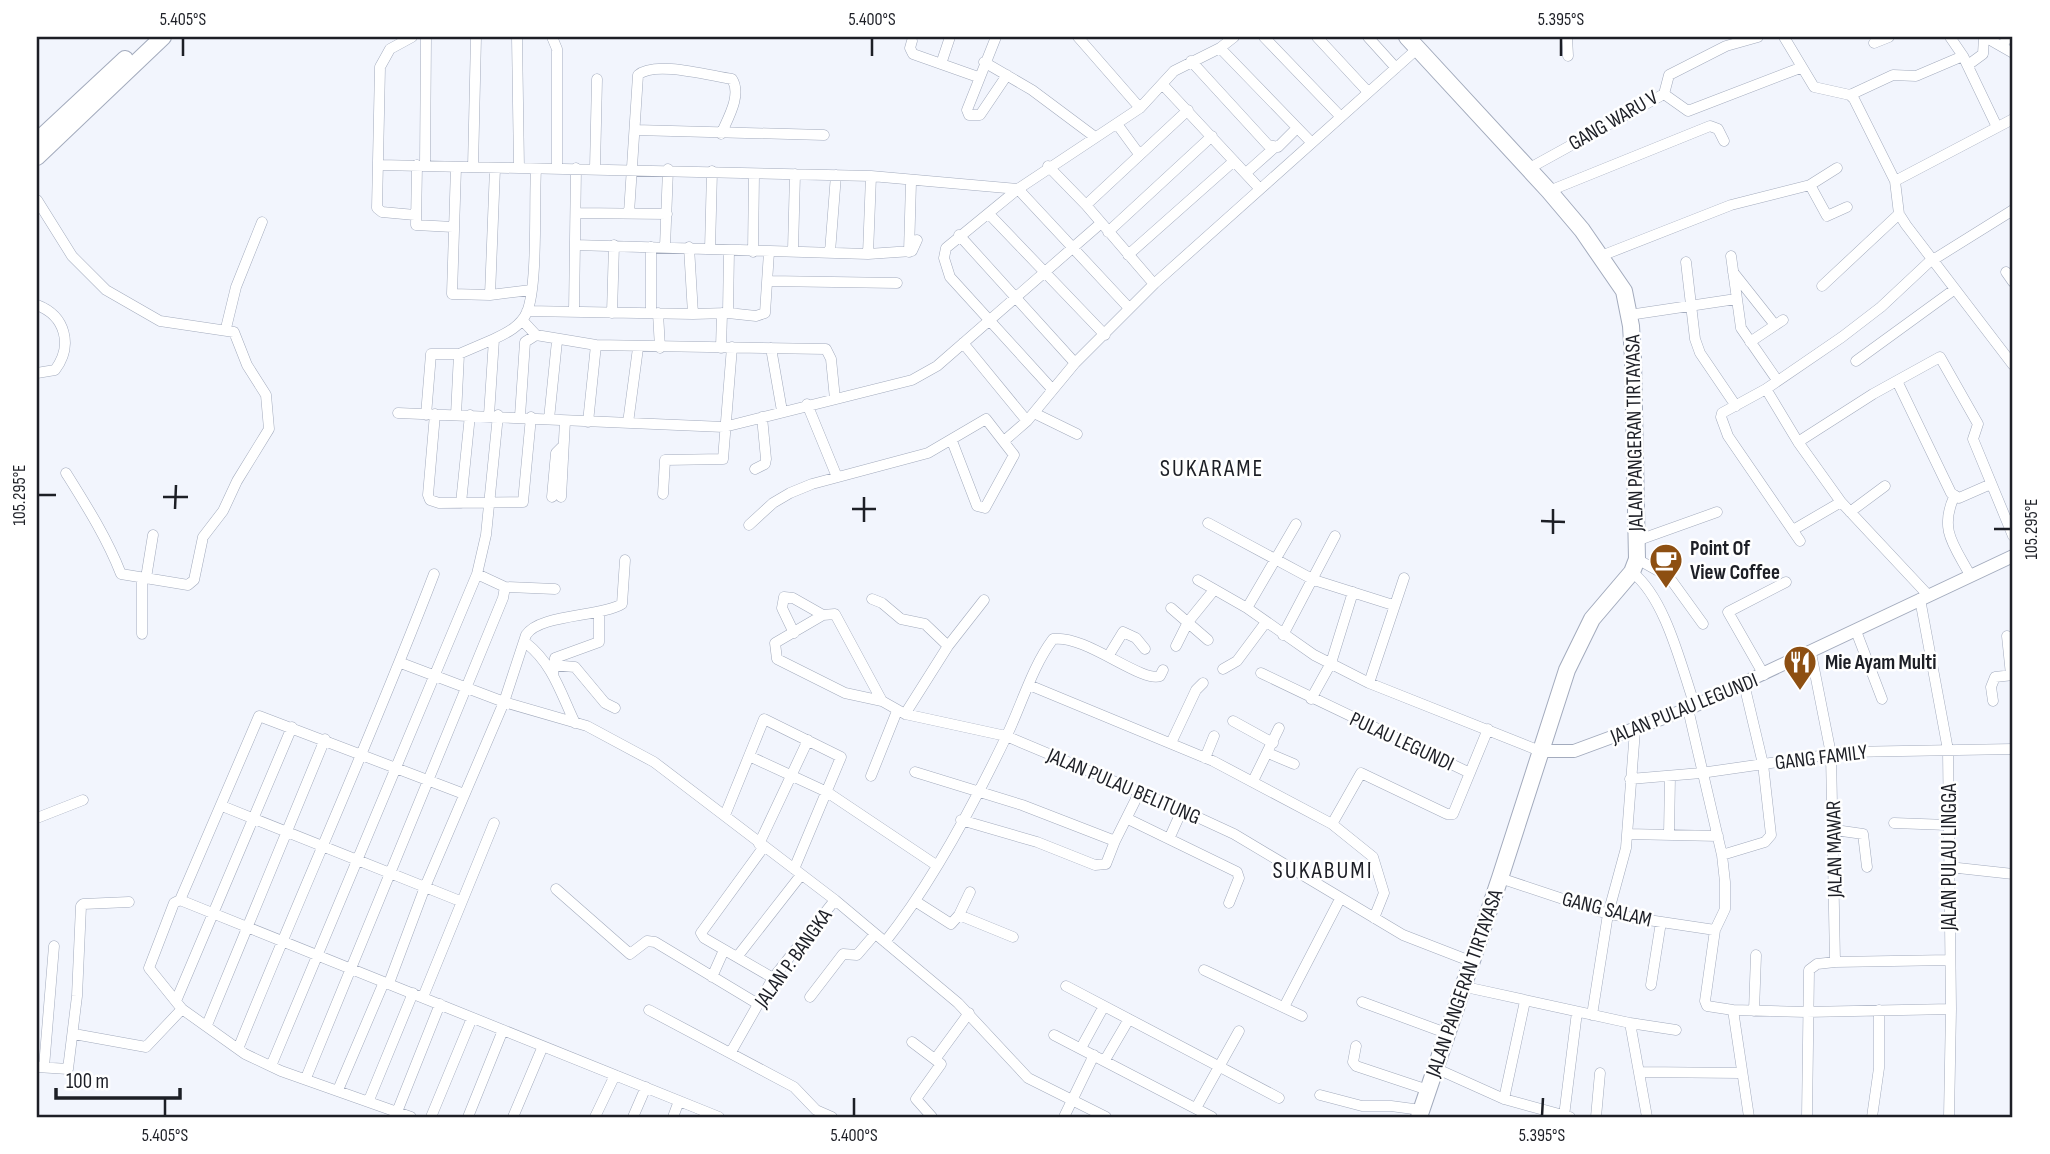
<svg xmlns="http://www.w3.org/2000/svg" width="2050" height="1154" viewBox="0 0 2050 1154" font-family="'Sofia Sans Condensed',sans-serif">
	<rect width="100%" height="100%" fill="#f2f5fd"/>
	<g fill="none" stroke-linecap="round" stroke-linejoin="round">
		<defs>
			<path id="minor" d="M412 37 390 49 380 67 377 208 382 212 415 215
				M517 37 519 168
				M552 37 557 49V169
				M996 37 967 110 969 115H980L1007 75
				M1078 37 1140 108
				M1264 37 1341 117
				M1317 37 1368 92
				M1368 37 1396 68
				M1567 37 1568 56
				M1784 37 1814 87 1850 95 1854 99 1895 181 1899 214 1906 225 2013 365
				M1950 37 1963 56 1997 127
				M1985 37 2013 53
				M912 41 910 48 913 54 978 77
				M1874 43 1889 37
				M2002 46 2008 37
				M1220 48 1311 142
				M1191 61 1268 145 1278 147 1297 128
				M984 62 1032 90 1095 137
				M941 64 950 37
				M1968 65 1983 54 1984 37
				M1163 85 1260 189
				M1664 94 1688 111 1800 68
				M1850 95 1893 75 1916 76 1963 56
				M1117 124 1139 154
				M635 130 824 135
				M380 165 871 176 1018 189 1140 108 1174 71 1220 48 1234 37
				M417 165 416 225 453 227
				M425 166 426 37
				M1048 166 1086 205
				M456 167 452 294 490 295 531 290
				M473 167 476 37
				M595 168 597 79
				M1528 169 1664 94 1669 75 1726 46 1758 37
				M1246 173 1274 148
				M1895 181 2013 119
				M1810 185 1827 216 1847 207
				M1549 191 1710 126 1718 129 1724 141
				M37 200 72 256 106 290 160 321 234 332 247 365 266 395 269 429 237 481 223 511 203 537 194 580 188 585 121 574C107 538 86 505 66 473
				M576 213 667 214
				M629 213 638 75C655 60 710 76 732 79 742 95 728 118 721 134
				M989 214 1105 335
				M1108 232 1212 136
				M959 235 1075 363
				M575 245 868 254 912 251 917 240
				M665 247 668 169
				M710 249 712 171
				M729 250 728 313 756 316 765 313 769 252
				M793 250 795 174
				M753 252 754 174
				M830 252 836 175
				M909 252 911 182
				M868 254 871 176
				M1128 255 1234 161
				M1601 256 1731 205 1810 185 1837 168
				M1731 256 1741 328 1777 380
				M1686 262 1695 339 1700 353 1736 406
				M1733 272 1775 325
				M2006 272 2013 282
				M769 281 897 283
				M1154 284 1086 205 1188 110
				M1822 286 1899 214
				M490 295 495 168
				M37 305C66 316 73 346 55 370L37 373
				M527 311 693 314 689 247
				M574 312 576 168
				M612 313 614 245
				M651 313V247
				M658 313 660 348
				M693 314 728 313
				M1629 315 1736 299
				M522 320 536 335 596 345 826 349 831 359 835 399
				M226 328 236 287 262 222
				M1750 342 1783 320
				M963 343 1027 421
				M721 348 722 313
				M771 348 782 411
				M1856 361 1955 289
				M1897 381 1951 493 1959 498 1991 484
				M1052 389 950 277 944 258 946 248 1018 189 1129 308
				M1766 389 1798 442 1841 502 1928 595
				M807 404 837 477
				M398 413 724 427 912 380 937 366 1100 224
				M1034 413 1077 434
				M435 414 428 495 430 500 439 503 523 502 531 417
				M426 415 431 354H459L494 339
				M456 415 459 354
				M489 415 494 339C507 333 521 326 527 312 538 285 534 202 536 169
				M520 416 525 342 536 335
				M549 419 557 341
				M588 422 596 345
				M628 423 638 348
				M1004 441 1027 421 1075 363 1154 284 1417 49
				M1798 442 1873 394 1940 357 1978 424 1973 439 2013 536
				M755 469 765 464 766 459 762 417
				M663 494 665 460 723 459 732 347
				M552 497 556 453 562 447
				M561 497 565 421
				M1954 497C1939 530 1954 545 1970 575
				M461 503 470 415
				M1850 512 1885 486
				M1208 523 1314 580 1393 605
				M749 525 773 503 790 493 812 484 928 453 986 419 1014 455 985 508 977 506 952 441
				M1793 530 1841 502
				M1636 541 1717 512
				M1800 541 1728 436 1721 417 1722 413 1766 389 1842 337 1881 307 1928 263 2013 210
				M1637 559 1669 577 1703 624
				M1632 572C1666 599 1681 666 1695 706
				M146 578 153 535
				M1198 580 1247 608 1314 655 1369 683 1540 751
				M505 587 555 589
				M872 599 882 603 901 619 925 624 948 646 905 714
				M1920 599 1948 750 1951 1009 1949 1117
				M1171 608 1208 640
				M1247 608 1296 524
				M823 615 775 643 777 659 845 693 882 701 905 714 1006 736 1182 810 1234 834 1403 935 1470 961
				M1856 631 1882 699
				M794 633 782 608 784 597 793 598 823 615 835 614 882 701
				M142 634V578
				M1283 635 1335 536
				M2007 636 2011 675
				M526 643C553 664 561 694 575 723
				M948 646 984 600
				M1176 646 1188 622 1214 590
				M1811 653 1831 754 1835 962
				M1109 655 1123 632 1136 638 1145 649
				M401 663 504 702 587 726 654 762 835 900 958 1003 1028 1078 1106 1117
				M552 665 575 667 605 703 615 708
				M1223 669 1237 661 1266 622
				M1261 673 1470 773
				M553 674 555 658 599 642V612
				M1764 675 1728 612 1786 582
				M1369 683 1404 578
				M1029 685 1213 761 1332 824 1373 857 1384 893 1374 918
				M1311 699 1331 663 1353 592
				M1993 701 1991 687 1995 677 2013 675
				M1688 709 1722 855 1725 882V909L1715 930 1705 1001 1707 1006 1733 1010 1806 1012 1951 1009
				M1233 721 1273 743
				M1171 743 1196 690 1203 683
				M1268 753 1294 764
				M749 756 764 719 841 757 794 869
				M1205 758 1214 736
				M915 772 1022 805 1115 841 1139 793
				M871 776 897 711
				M1630 779 1701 773 1847 752 2013 749
				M1253 781 1279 728
				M222 806 460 901
				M725 815 749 756 827 792 936 865
				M37 818 83 800
				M1128 819 1237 872 1239 878 1229 903
				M961 820 1037 842 1095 865 1106 864 1115 841
				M1894 823 1948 825
				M1332 824 1361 773 1447 814H1453L1488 729
				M1835 830 1863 834 1867 867
				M1627 834 1718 836
				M1669 835 1670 776
				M1169 839 1182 810
				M759 844 808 740
				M763 848 701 933 704 938 773 978
				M1722 855 1765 842 1771 835 1763 764 1744 684
				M1949 867 2013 874
				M1500 878 1608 914 1715 930
				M556 889 630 954 647 941 655 942 758 1004
				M180 900 259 716 464 794
				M915 901 951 924 959 915 970 892
				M959 915 1013 937
				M885 942C932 883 974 804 1007 735 1022 704 1032 667 1053 639 1085 634 1141 683 1160 676L1163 670
				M737 957 801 875
				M1204 970 1302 1016
				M712 977 724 950
				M389 983 425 887 504 702 526 635C539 614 600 617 622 604L625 560
				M1651 985 1661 922
				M1066 986 1279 1098
				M1461 986 1630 1023 1647 1117
				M423 997 494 823
				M810 997 843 954 857 955 875 934
				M176 1001 292 727
				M1362 1002 1446 1033
				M1284 1007 1340 899
				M649 1010 794 1087 816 1110 832 1117
				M1733 1010 1749 1117
				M1754 1011 1756 955
				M1592 1015 1608 914 1626 848 1635 730
				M1630 1023 1676 1030
				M207 1025 325 739
				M74 1034 146 1047 182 1009
				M1054 1035 1212 1117
				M912 1042 941 1064 916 1099 932 1117
				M1356 1046 1353 1062 1356 1066 1428 1090
				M1081 1048 1104 1006
				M238 1049C302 890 373 734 434 574
				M731 1052 773 978 835 900
				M936 1058 969 1013
				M1105 1060 1129 1019
				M271 1066 477 574 486 535 498 415
				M37 1067 68 1069 77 996 81 906 83 904 129 902
				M44 1067 54 946
				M1435 1068 1504 1099 1570 1117
				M1640 1072 1740 1073
				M306 1078 503 598 505 587 477 574
				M338 1090 384 982
				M1320 1095 1362 1106H1391L1421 1110
				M1504 1099 1525 1001
				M369 1100 413 993
				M1196 1108 1239 1031
				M1564 1116 1577 1012
				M395 1117 440 1004
				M411 1117 281 1071 245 1054 182 1009 149 968 174 903 180 900 719 1117
				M431 1117 472 1018
				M468 1117 503 1030
				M513 1117 543 1046
				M595 1117 615 1075
				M633 1117 646 1087
				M673 1117 679 1101
				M1064 1117 1094 1055
				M1596 1117 1600 1073
				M1807 1117 1809 970 1817 964 1835 962 1950 960
				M1872 1117 1879 1068V1010"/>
			<path id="tertiary" d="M1540 751H1574L1688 709 2013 556"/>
			<path id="primary" d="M1407 37 1549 191 1582 230 1624 291 1631 326 1633 359 1637 559 1632 572 1592 619 1567 670 1500 878 1419 1117"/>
			<path id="trunk" d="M37 141 125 59
				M37 157 163 37"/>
		</defs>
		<!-- minor casing -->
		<use href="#minor" stroke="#a3abbd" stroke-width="11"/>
		<!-- tertiary casing -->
		<use href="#tertiary" stroke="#a3abbd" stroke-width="14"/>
		<!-- primary casing -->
		<use href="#primary" stroke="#a3abbd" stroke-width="18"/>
		<!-- trunk casing -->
		<use href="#trunk" stroke="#a3abbd" stroke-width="18"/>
		<!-- minor -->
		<use href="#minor" stroke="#fff" stroke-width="10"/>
		<!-- tertiary -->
		<use href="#tertiary" stroke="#fff" stroke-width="12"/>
		<!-- primary -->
		<use href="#primary" stroke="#fff" stroke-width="16"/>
		<!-- trunk -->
		<use href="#trunk" stroke="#fff" stroke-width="16"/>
	</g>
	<!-- ticks -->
	<path fill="none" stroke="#1d1f26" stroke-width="2.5" d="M183 56V38M872 56V38M1561 56V38M38 495H56M163 497H188M175 509 176 485M852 509H876M1541 521 1565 522M864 522V497M1994 529H2011M1553 534V509M165 1116V1098M854 1116V1098M1542 1116 1543 1098"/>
	<!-- icons -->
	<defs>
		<symbol id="cafe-pin" viewBox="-11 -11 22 30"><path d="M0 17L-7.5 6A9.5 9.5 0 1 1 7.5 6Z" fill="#8d4f12" stroke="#fff"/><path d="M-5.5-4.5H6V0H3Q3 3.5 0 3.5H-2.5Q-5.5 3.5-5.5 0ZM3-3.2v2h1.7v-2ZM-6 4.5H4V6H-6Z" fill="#fff"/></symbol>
		<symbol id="restaurant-pin" viewBox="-11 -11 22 30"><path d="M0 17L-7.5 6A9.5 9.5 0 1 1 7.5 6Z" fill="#8d4f12" stroke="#fff"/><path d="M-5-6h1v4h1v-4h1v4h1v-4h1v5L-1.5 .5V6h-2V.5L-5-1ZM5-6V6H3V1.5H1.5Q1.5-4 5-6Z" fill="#fff"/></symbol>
	</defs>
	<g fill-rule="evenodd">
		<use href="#cafe-pin" x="1647" y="541" width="38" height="52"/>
		<use href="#restaurant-pin" x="1781" y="643" width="38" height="52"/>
	</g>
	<g text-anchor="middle" stroke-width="5" stroke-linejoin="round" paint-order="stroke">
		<!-- street labels -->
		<g font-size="21" fill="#1d1f26" stroke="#fff">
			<text transform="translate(1613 120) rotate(-30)" y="7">GANG WARU V</text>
			<text transform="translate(1634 433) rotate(-91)" y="7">JALAN PANGERAN TIRTAYASA</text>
			<text transform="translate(1684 708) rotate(-22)" y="7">JALAN PULAU LEGUNDI</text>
			<text transform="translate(1402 741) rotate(25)" y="7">PULAU LEGUNDI</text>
			<text transform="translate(1821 757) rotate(-7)" y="7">GANG FAMILY</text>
			<text transform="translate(1124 786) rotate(23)" y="7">JALAN PULAU BELITUNG</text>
			<text transform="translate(1834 849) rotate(-91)" y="7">JALAN MAWAR</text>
			<text transform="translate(1949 857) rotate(-90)" y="7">JALAN PULAU LINGGA</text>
			<text transform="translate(1607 909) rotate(14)" y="7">GANG SALAM</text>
			<text transform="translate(793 958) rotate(-54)" y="7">JALAN P. BANGKA</text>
			<text transform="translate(1464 983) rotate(-71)" y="7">JALAN PANGERAN TIRTAYASA</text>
		</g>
		<!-- poi labels -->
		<g font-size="21" font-weight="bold" fill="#1d1f26" stroke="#fff" text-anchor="start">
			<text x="1690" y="555">Point Of<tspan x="1690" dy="24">View Coffee</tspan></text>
			<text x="1825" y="669">Mie Ayam Multi</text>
		</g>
		<!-- quarter labels -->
		<g font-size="24" letter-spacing="2" fill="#1d1f26" stroke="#fff">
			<text x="1212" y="476">SUKARAME</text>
			<text x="1323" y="878">SUKABUMI</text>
		</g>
	</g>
	<!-- border -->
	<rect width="2050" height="1154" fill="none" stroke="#ffffff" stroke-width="77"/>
	<!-- scale -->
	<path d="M56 1088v10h124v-10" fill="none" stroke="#1d1f26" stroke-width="3.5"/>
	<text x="66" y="1088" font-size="21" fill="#1d1f26" stroke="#ffffff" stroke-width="5" paint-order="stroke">100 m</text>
	<rect x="38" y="38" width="1973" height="1078" fill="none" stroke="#1d1f26" stroke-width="2.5"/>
	<g font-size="18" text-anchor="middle" fill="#1d1f26">
		<text x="183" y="25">5.405°S</text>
		<text x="872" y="25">5.400°S</text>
		<text x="1561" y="25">5.395°S</text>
		<text transform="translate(19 495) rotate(-90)" y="6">105.295°E</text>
		<text transform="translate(2031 529) rotate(-90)" y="6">105.295°E</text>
		<text x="165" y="1141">5.405°S</text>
		<text x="854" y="1141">5.400°S</text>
		<text x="1542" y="1141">5.395°S</text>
	</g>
</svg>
